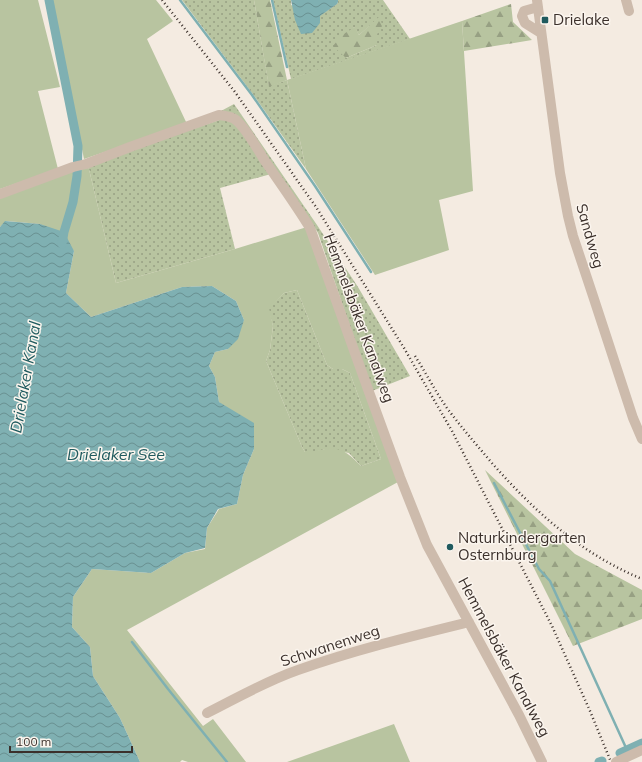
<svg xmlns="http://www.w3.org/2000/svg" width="642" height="762" viewBox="0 0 642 762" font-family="Mulish,sans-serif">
	<defs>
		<pattern id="grass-dots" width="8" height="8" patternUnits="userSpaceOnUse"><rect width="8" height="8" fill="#b8c4a0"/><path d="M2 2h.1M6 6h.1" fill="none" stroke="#97a083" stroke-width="1.8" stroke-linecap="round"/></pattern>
		<pattern id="forest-firs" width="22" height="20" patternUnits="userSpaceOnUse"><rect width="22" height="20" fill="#b8c4a0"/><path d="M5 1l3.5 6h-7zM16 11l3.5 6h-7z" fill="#97a083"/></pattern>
		<pattern id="water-waves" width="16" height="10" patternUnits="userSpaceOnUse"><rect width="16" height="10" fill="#7fb0b2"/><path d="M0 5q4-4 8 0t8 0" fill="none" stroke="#699091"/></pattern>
	</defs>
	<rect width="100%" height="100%" fill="#f4ebe1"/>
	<!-- grass -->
	<path fill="url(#grass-dots)" fill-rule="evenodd" d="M182 0H254L269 86 287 80 306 169 252 93Z
		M273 0H291V5L319 16 337 4 338 2V0H383L410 39 291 79ZM380 17 377 34V45L346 58 354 27 359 35Z
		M234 104 317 225 358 287 410 376 372 391 318 233 311 222 240 119 221 111Z
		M225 118 233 123 243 133 271 174 220 188 235 249 116 283 88 165Z
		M297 290 327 365 333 369H342L350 373 381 459 361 466 349 453 326 449 314 452H305L302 447 266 361 270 350 273 326 268 308 284 293Z"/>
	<!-- forest -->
	<path fill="url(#forest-firs)" d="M254 0H270L287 80 269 87Z
		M511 4 513 22 532 40 464 51 462 21Z
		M380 16 382 26 377 34V45L346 58 333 46 342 35 355 27 359 35Z
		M485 470 575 554 642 590V619L573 646Z"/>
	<!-- green -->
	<path fill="#b8c4a0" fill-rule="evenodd" d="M0 0H38L60 87 38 91 58 169 0 189Z
		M52 0H156L173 21 147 39 187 124 84 159Z
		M462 21 473 191 439 200 449 250 375 275 306 169 287 80Z
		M88 165 116 283 235 249 307 227 398 482 127 630 203 726 213 719 246 762H188L182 760 180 762H140L120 718 93 676 90 647 72 627 73 597 92 569 151 573 185 553 205 549 207 528 219 509 237 504 243 475 254 449 219 402 215 377 209 366 215 352 228 349 244 320 236 301 212 286 182 287 91 317 66 293 74 251 40 224 6 221 0 227V194ZM297 290 327 365 333 369H342L350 373 381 459 361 466C350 455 342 446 325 449 318 450 312 452 305 452L302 447 266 361 270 350 273 326 269 308 284 293Z
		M394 724 410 762H287Z"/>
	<!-- water -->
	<path fill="url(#water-waves)" d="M291 0H338V2L337 4 320 16V23L312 33 301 34 295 20Z
		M5 221 40 224 64 232 74 251 66 293 91 317 182 287 212 286 236 301 244 320 238 339 228 349 215 352 209 366 215 377 219 402 254 423V449L243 475 237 504 218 509 207 528 205 548 185 553 151 573 92 569 73 597 72 627 90 647 93 676 120 718 140 762H0V227Z"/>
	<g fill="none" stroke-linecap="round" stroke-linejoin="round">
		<!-- stream -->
		<path stroke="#7fb0b2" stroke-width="2.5" d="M180 0 252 95 315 186 371 272
			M272 0 287 67
			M494 483 539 569 550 581 627 750
			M132 642 168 689 227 762"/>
		<!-- canal -->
		<path stroke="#7fb0b2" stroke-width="9" d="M49 0 78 146 77 176 73 202 64 232 62 244
			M620 753 642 743
			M599 762 602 761"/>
		<!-- minor -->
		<path stroke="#cdbbac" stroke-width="10" d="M537 0 560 173 568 216 573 236 593 296 633 418 642 439
			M626 0 629 11
			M538 7 524 11 522 16 525 23 541 33
			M0 194 73 167 86 164 130 147 219 115C225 116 231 116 236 120 246 128 258 150 265 161 280 183 296 205 310 228L369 392 400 477 427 545 519 715 542 762
			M207 713C237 698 266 681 298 670 354 650 412 636 469 622
			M616 762 642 750"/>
		<!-- rail -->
		<path stroke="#3b302b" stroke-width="2.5" stroke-dasharray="1 3" stroke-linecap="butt" d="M162 0 235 92 316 207 404 348 452 431 552 626 590 711 611 762
			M415 356C426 373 435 391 447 408 461 427 476 444 491 462 535 512 580 553 642 579"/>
	</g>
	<!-- markers -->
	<g fill="#1f5a5e" stroke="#fbf5ee" stroke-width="1.5">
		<rect x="541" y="16" width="8" height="8" rx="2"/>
		<circle cx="450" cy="547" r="4"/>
	</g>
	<g text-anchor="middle" stroke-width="3" stroke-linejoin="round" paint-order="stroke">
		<!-- poi labels -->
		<g font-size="15" fill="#3b302b" stroke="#fbf5ee" text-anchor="start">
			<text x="553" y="25">Drielake</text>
			<text x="458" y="543">Naturkindergarten<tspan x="458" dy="17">Osternburg</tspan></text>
		</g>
		<!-- street labels -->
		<g font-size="15" fill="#3b302b" stroke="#fbf5ee">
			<text transform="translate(590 236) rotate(74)" y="5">Sandweg</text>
			<text transform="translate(359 318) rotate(70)" y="5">Hemmelsbäker Kanalweg</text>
			<text transform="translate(330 646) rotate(-18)" y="5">Schwanenweg</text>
			<text transform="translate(504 657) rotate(62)" y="5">Hemmelsbäker Kanalweg</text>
		</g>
		<!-- water labels -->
		<g font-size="16" font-style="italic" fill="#1f5a5e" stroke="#fbf5ee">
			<text transform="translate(25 377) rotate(-80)" y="6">Drielaker Kanal</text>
			<text x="116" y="460">Drielaker See</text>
		</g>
	</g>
	<!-- scale -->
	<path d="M10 746v6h122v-6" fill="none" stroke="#3b302b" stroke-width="2"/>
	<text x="16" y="746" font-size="12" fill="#3b302b" stroke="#fbf5ee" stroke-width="3" paint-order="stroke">100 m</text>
</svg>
